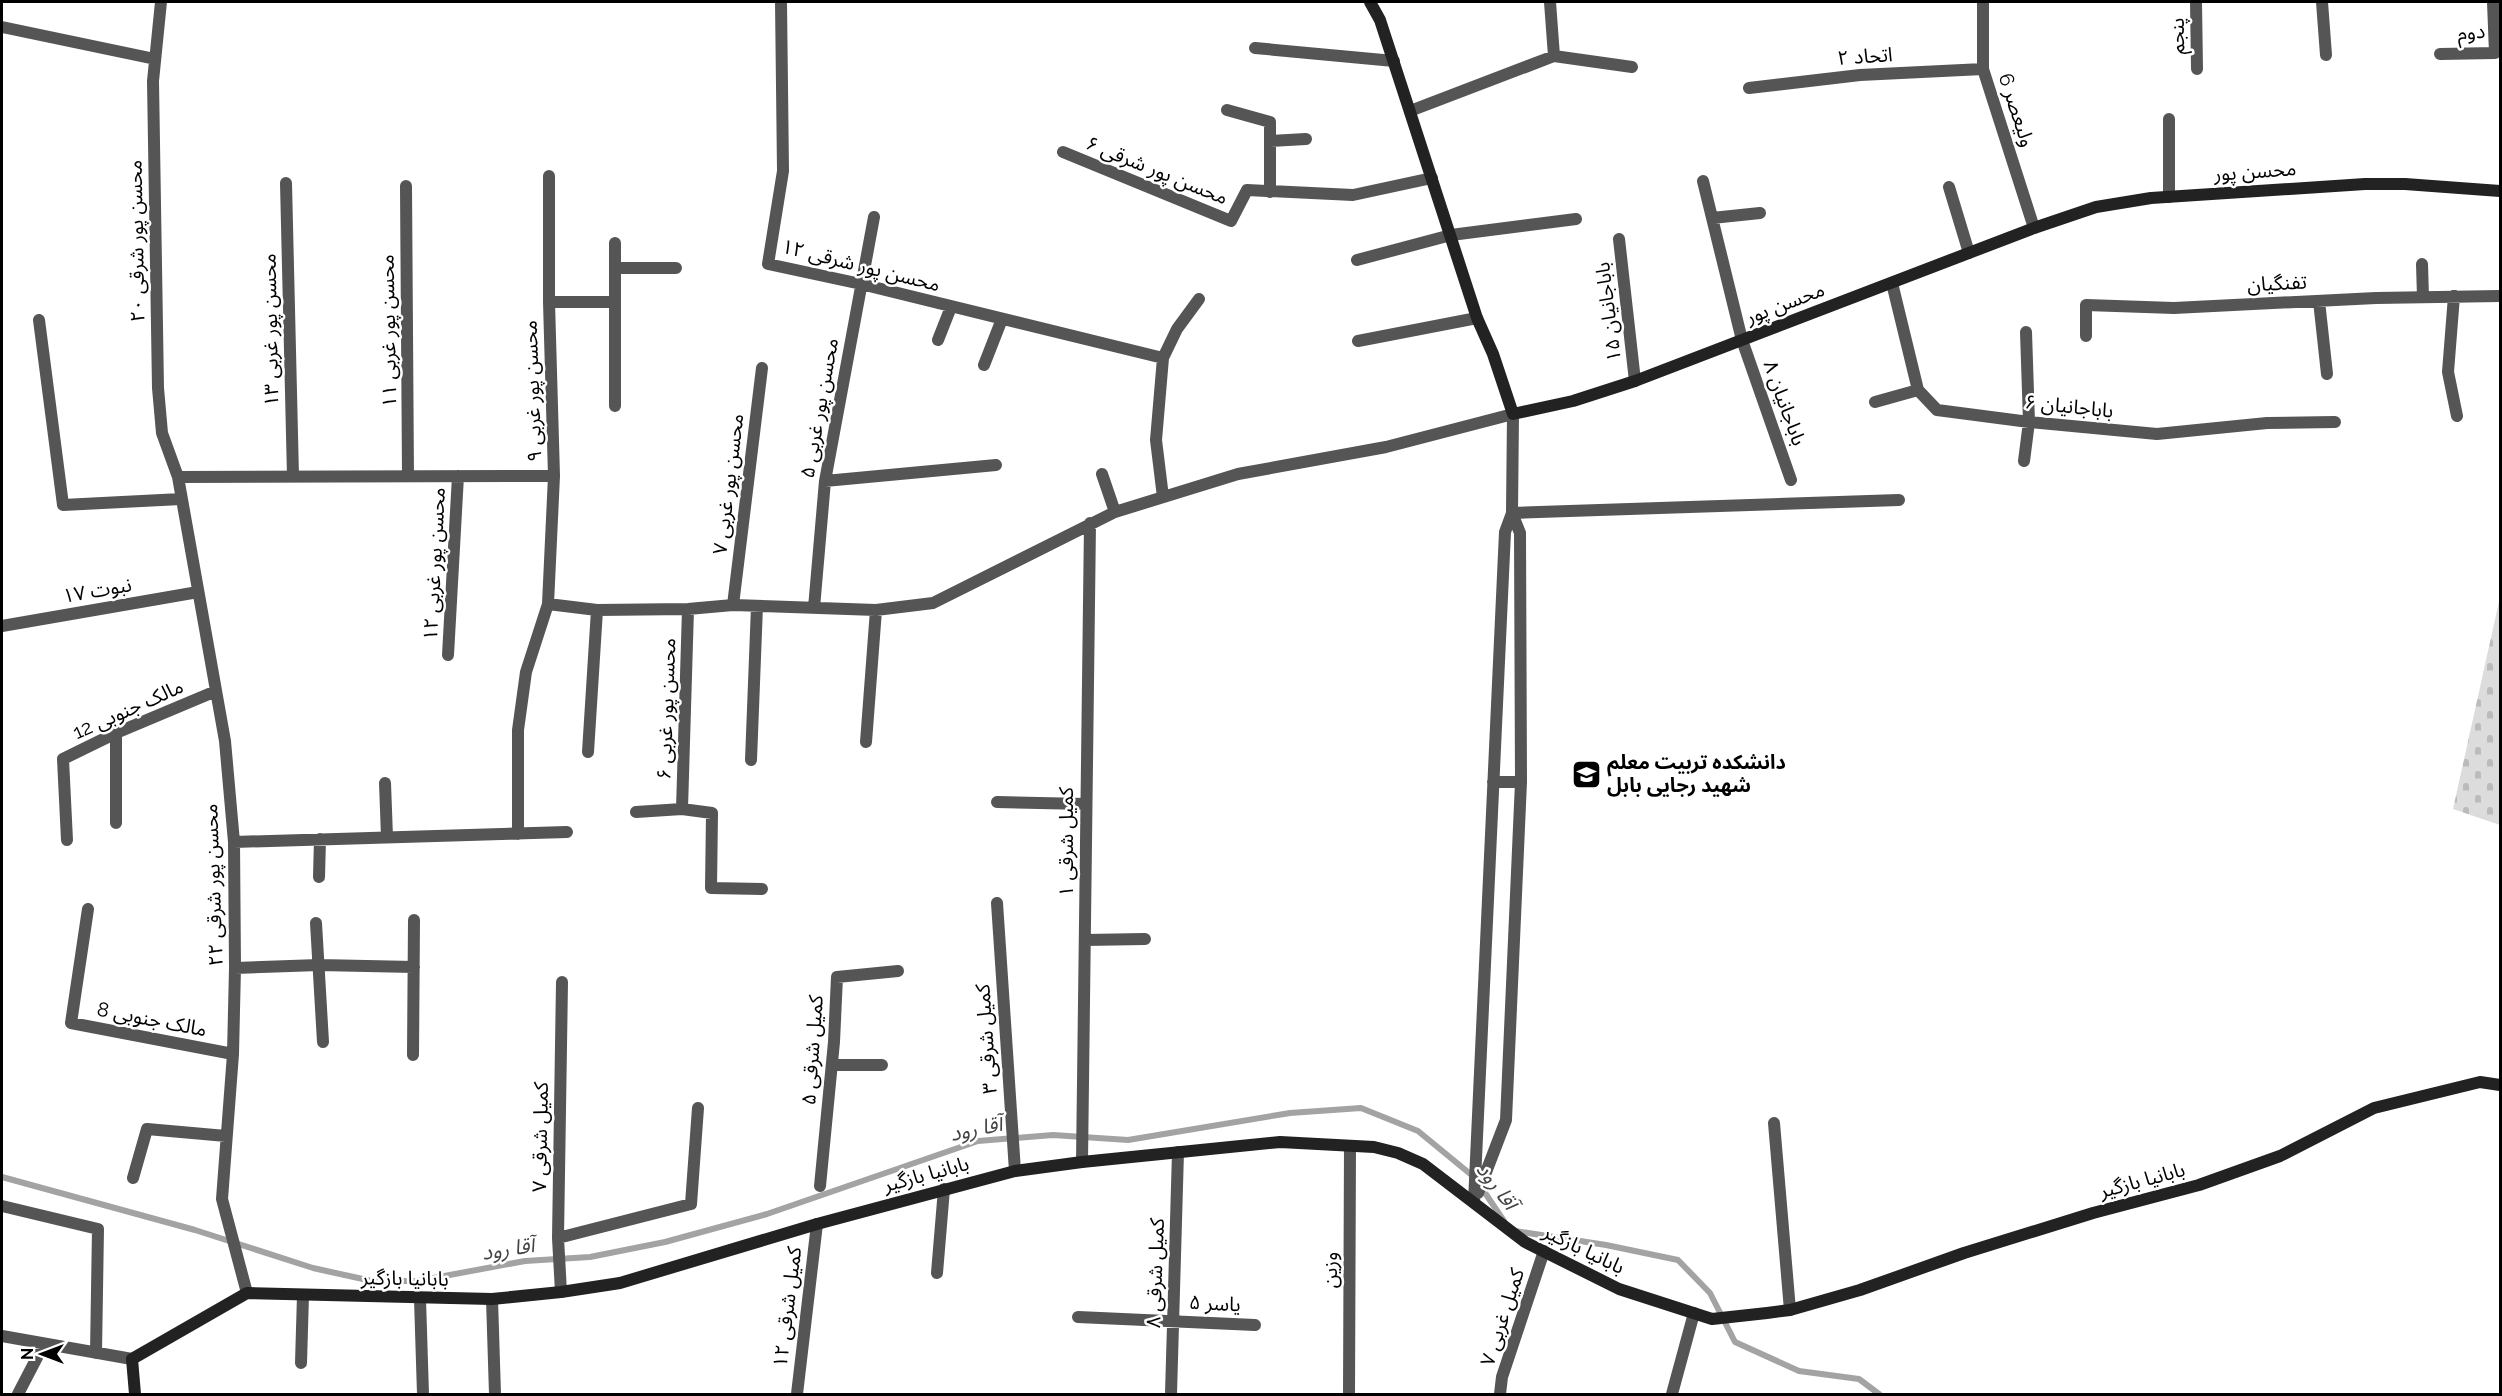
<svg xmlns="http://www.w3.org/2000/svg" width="2502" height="1396" viewBox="0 0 2502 1396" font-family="Raleway,'Noto Sans Arabic',sans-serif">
	<defs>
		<pattern id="cemetery-stones" width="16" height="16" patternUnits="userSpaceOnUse" patternTransform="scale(1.5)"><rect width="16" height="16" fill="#dcdcdc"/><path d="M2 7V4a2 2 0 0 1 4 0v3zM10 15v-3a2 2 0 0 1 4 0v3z" fill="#bbb"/></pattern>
	</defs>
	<rect width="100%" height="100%" fill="#fff"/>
	<!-- cemetery -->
	<path fill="url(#cemetery-stones)" d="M2500 597V825L2453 809Z"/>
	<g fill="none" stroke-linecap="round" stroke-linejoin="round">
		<!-- stream -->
		<path stroke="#a3a3a3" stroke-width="6" d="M2 1177 195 1230 313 1268 372 1281H417L525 1261 590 1257 665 1242 767 1214 978 1141 1053 1135 1128 1140 1290 1113 1361 1108 1418 1131 1474 1177
			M1481 1187 1504 1221
			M1515 1231 1606 1245 1678 1260 1710 1293 1735 1342 1799 1371 1859 1379 1879 1394"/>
		<!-- lane -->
		<path stroke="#555" stroke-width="12" d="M1512 513 1899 500
			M1493 782H1521
			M1478 1193 1506 1120 1521 782 1520 533 1512 513
			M1474 1202 1505 532 1512 513 1513 414"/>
		<!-- street -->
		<path stroke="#555" stroke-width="12" d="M161 2 153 81 158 388 162 433 178 477 225 741 234 842 235 968 233 1054 222 1199 247 1293
			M781 2 783 171 768 264 861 284 1163 358
			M1983 2V69L2034 228
			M2196 2 2197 69
			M2322 2 2326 55
			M2 27 155 59
			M1255 48 1394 61
			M2440 54 2495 53 2493 2
			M1554 56 1632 67
			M1749 88 1860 75 1983 69
			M1227 110 1270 122V192
			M1410 111 1554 56 1550 2
			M1270 141 1306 139
			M1063 152 1231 221 1247 190 1353 195 1432 178
			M1703 181 1742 340 1791 480
			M286 183 293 476
			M406 186 408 476
			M1949 187 1969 253
			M2169 197V119
			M1712 218 1760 213
			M1619 239 1635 381
			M615 243V406
			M1357 260 1451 235 1576 219
			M2422 264 2423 297
			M615 268H676
			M1892 283 1918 390 1937 410 2029 422 2157 434 2267 423 2335 422
			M2454 296 2448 372 2457 416
			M2319 301 2327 374
			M549 302H615
			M39 320 63 505 181 499
			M2086 336V305L2174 308 2376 298 2500 296
			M938 340 951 307
			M1358 341 1477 318
			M984 365 1002 319
			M1875 402 1918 390
			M2024 461 2029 422 2026 332
			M1102 474 1115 512
			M178 477 554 476
			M825 481 996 465
			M1163 497 1156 440 1163 358 1177 329 1199 299
			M548 604 597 610 688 609 733 605 876 610 933 603 1115 512 1238 474 1386 447 1513 414
			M733 605 762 368
			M814 608 825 481 874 217
			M2 626 198 592
			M448 655 458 476
			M866 742 876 610
			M588 752 597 610
			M751 760 757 606
			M385 783 387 837
			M997 802 1086 804
			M682 809 688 609
			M636 812 682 809 712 813 711 888 762 889
			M116 823V733
			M518 834V730L526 672 548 604 554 476 549 302V176
			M67 840 63 759 116 733 216 691
			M234 842 567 832
			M319 877 320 839
			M997 903 1015 1171
			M88 909 71 1023 233 1054
			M316 923 323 1042
			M1085 940 1145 939
			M235 968 319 965 414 967
			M413 1055 414 920
			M832 1065H882
			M1774 1123 1790 1310
			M1082 1162 1090 523
			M133 1178 147 1129 226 1136
			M820 1186 834 1042 837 977 898 971
			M2 1206 98 1229 96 1353
			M558 1238 691 1204 698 1108
			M937 1273 944 1189
			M561 1292 558 1238 562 982
			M420 1299 423 1394
			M492 1299 495 1394
			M1078 1317 1255 1325
			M2 1336 132 1359
			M301 1363 303 1295
			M18 1394 44 1344
			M797 1394 817 1224
			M1171 1394 1178 1152
			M1349 1394 1350 1146
			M1500 1394 1502 1377 1544 1251
			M1672 1394 1694 1313"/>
		<!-- secondary -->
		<path stroke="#222" stroke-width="12" d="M1370 2 1380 20 1477 318 1493 354 1513 414 1573 401 1635 381 2034 228 2096 207 2151 198 2365 184H2405L2500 191
			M135 1394 132 1359 247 1293 492 1299 561 1292 620 1283 817 1224 1015 1171 1082 1162 1280 1142 1374 1147 1398 1153 1423 1164 1525 1242 1619 1289 1712 1319 1767 1313 1790 1310 1860 1290 1964 1253 2093 1213 2199 1185 2280 1156 2374 1108 2480 1082 2500 1085"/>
	</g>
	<!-- icons -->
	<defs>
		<symbol id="university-square" viewBox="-11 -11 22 22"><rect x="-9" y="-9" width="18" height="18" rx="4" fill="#000" stroke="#fff"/><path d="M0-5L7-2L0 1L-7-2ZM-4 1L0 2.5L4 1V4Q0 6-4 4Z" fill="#fff"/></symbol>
	</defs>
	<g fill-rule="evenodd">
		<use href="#university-square" x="1570" y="758" width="33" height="33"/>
	</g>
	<g text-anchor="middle" stroke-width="5" stroke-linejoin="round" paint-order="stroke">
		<!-- street labels -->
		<g font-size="20" fill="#000" stroke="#fff">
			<text transform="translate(2471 32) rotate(-6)" y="7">دوم</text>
			<text transform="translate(2177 36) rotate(-91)" y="7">پنجم</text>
			<text transform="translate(1865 56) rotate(-4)" y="7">اتحاد ۲</text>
			<text transform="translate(2017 110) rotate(72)" y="7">ولیعصر 6</text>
			<text transform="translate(1157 170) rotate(22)" y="7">محسن پور شرقی ۶</text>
			<text transform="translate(2255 171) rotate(-4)" y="7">محسن پور</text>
			<text transform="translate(136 241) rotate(-91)" y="7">محسن پور شرقی ۲۰</text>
			<text transform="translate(861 265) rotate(14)" y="7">محسن پور شرقی ۱۲</text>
			<text transform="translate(2277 283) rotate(-3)" y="7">تفنگیان</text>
			<text transform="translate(1785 303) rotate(-21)" y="7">محسن پور</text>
			<text transform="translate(1608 312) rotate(-97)" y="7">باباجانیان ۱۵</text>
			<text transform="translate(270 330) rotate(-91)" y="7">محسن پور غربی ۱۳</text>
			<text transform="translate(388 331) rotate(-91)" y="7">محسن پور غربی ۱۱</text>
			<text transform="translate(532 391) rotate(-92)" y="7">محسن پور غربی ۹</text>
			<text transform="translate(1785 403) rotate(70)" y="7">باباجانیان ۸</text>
			<text transform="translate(2069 406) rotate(6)" y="7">باباجانیان ۶</text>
			<text transform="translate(819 408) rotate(-80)" y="7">محسن پور غربی ۵</text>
			<text transform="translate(728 484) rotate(-83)" y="7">محسن پور غربی ۷</text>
			<text transform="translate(434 564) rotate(-87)" y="7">محسن پور غربی ۱۲</text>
			<text transform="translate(97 590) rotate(-10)" y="7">نبوت ۱۷</text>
			<text transform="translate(128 709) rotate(-24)" y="7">مالک جنوبی 12</text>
			<text transform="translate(666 709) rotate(-88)" y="7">محسن پور غربی ۶</text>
			<text transform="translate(1066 842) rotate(-90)" y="7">کمیل شرقی ۱</text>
			<text transform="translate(213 885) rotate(-92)" y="7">محسن پور شرقی ۲۲</text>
			<text transform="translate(152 1019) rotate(11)" y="7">مالک جنوبی 8</text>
			<text transform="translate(986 1039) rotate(-94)" y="7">کمیل شرقی ۳</text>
			<text transform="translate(812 1050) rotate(-86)" y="7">کمیل شرقی ۵</text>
			<text transform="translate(540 1137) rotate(-89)" y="7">کمیل شرقی ۷</text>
			<text transform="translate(926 1174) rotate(-15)" y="7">بابانیا بازگیر</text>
			<text transform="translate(2142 1180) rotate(-15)" y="7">بابانیا بازگیر</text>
			<text transform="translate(1584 1249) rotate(26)" y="7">بابانیا بازگیر</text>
			<text transform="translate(1330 1270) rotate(-90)" y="7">وزین</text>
			<text transform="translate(1155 1273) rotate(-88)" y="7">کمیل شرقی ۸</text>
			<text transform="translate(405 1278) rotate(1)" y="7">بابانیا بازگیر</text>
			<text transform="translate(1215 1303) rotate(3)" y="7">یاسر ۵</text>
			<text transform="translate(787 1307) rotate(-83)" y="7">کمیل شرقی ۱۲</text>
			<text transform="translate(1502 1317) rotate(-72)" y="7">کمیل غربی ۷</text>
		</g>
		<!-- poi labels -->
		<g font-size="20" font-weight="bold" fill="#000" stroke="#fff" text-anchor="start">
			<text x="1607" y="769">دانشکده تربیت معلم<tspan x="1607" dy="23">شهید رجایی بابل</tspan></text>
		</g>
		<!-- water labels -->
		<g font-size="21" font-style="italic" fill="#444" stroke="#fff">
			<text transform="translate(976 1129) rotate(-12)" y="7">آقا رود</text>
			<text transform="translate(1497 1186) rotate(53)" y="7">آقا رود</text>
			<text transform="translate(508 1249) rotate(-9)" y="7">آقا رود</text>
		</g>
	</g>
	<!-- border -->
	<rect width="2502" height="1396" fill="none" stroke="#000000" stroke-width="6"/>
	<!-- north arrow -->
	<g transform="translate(42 1354) rotate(270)" stroke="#ffffff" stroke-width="4.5" paint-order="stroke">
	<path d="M0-4.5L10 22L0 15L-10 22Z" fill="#000000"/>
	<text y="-9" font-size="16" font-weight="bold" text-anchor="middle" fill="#000000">N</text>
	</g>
</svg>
